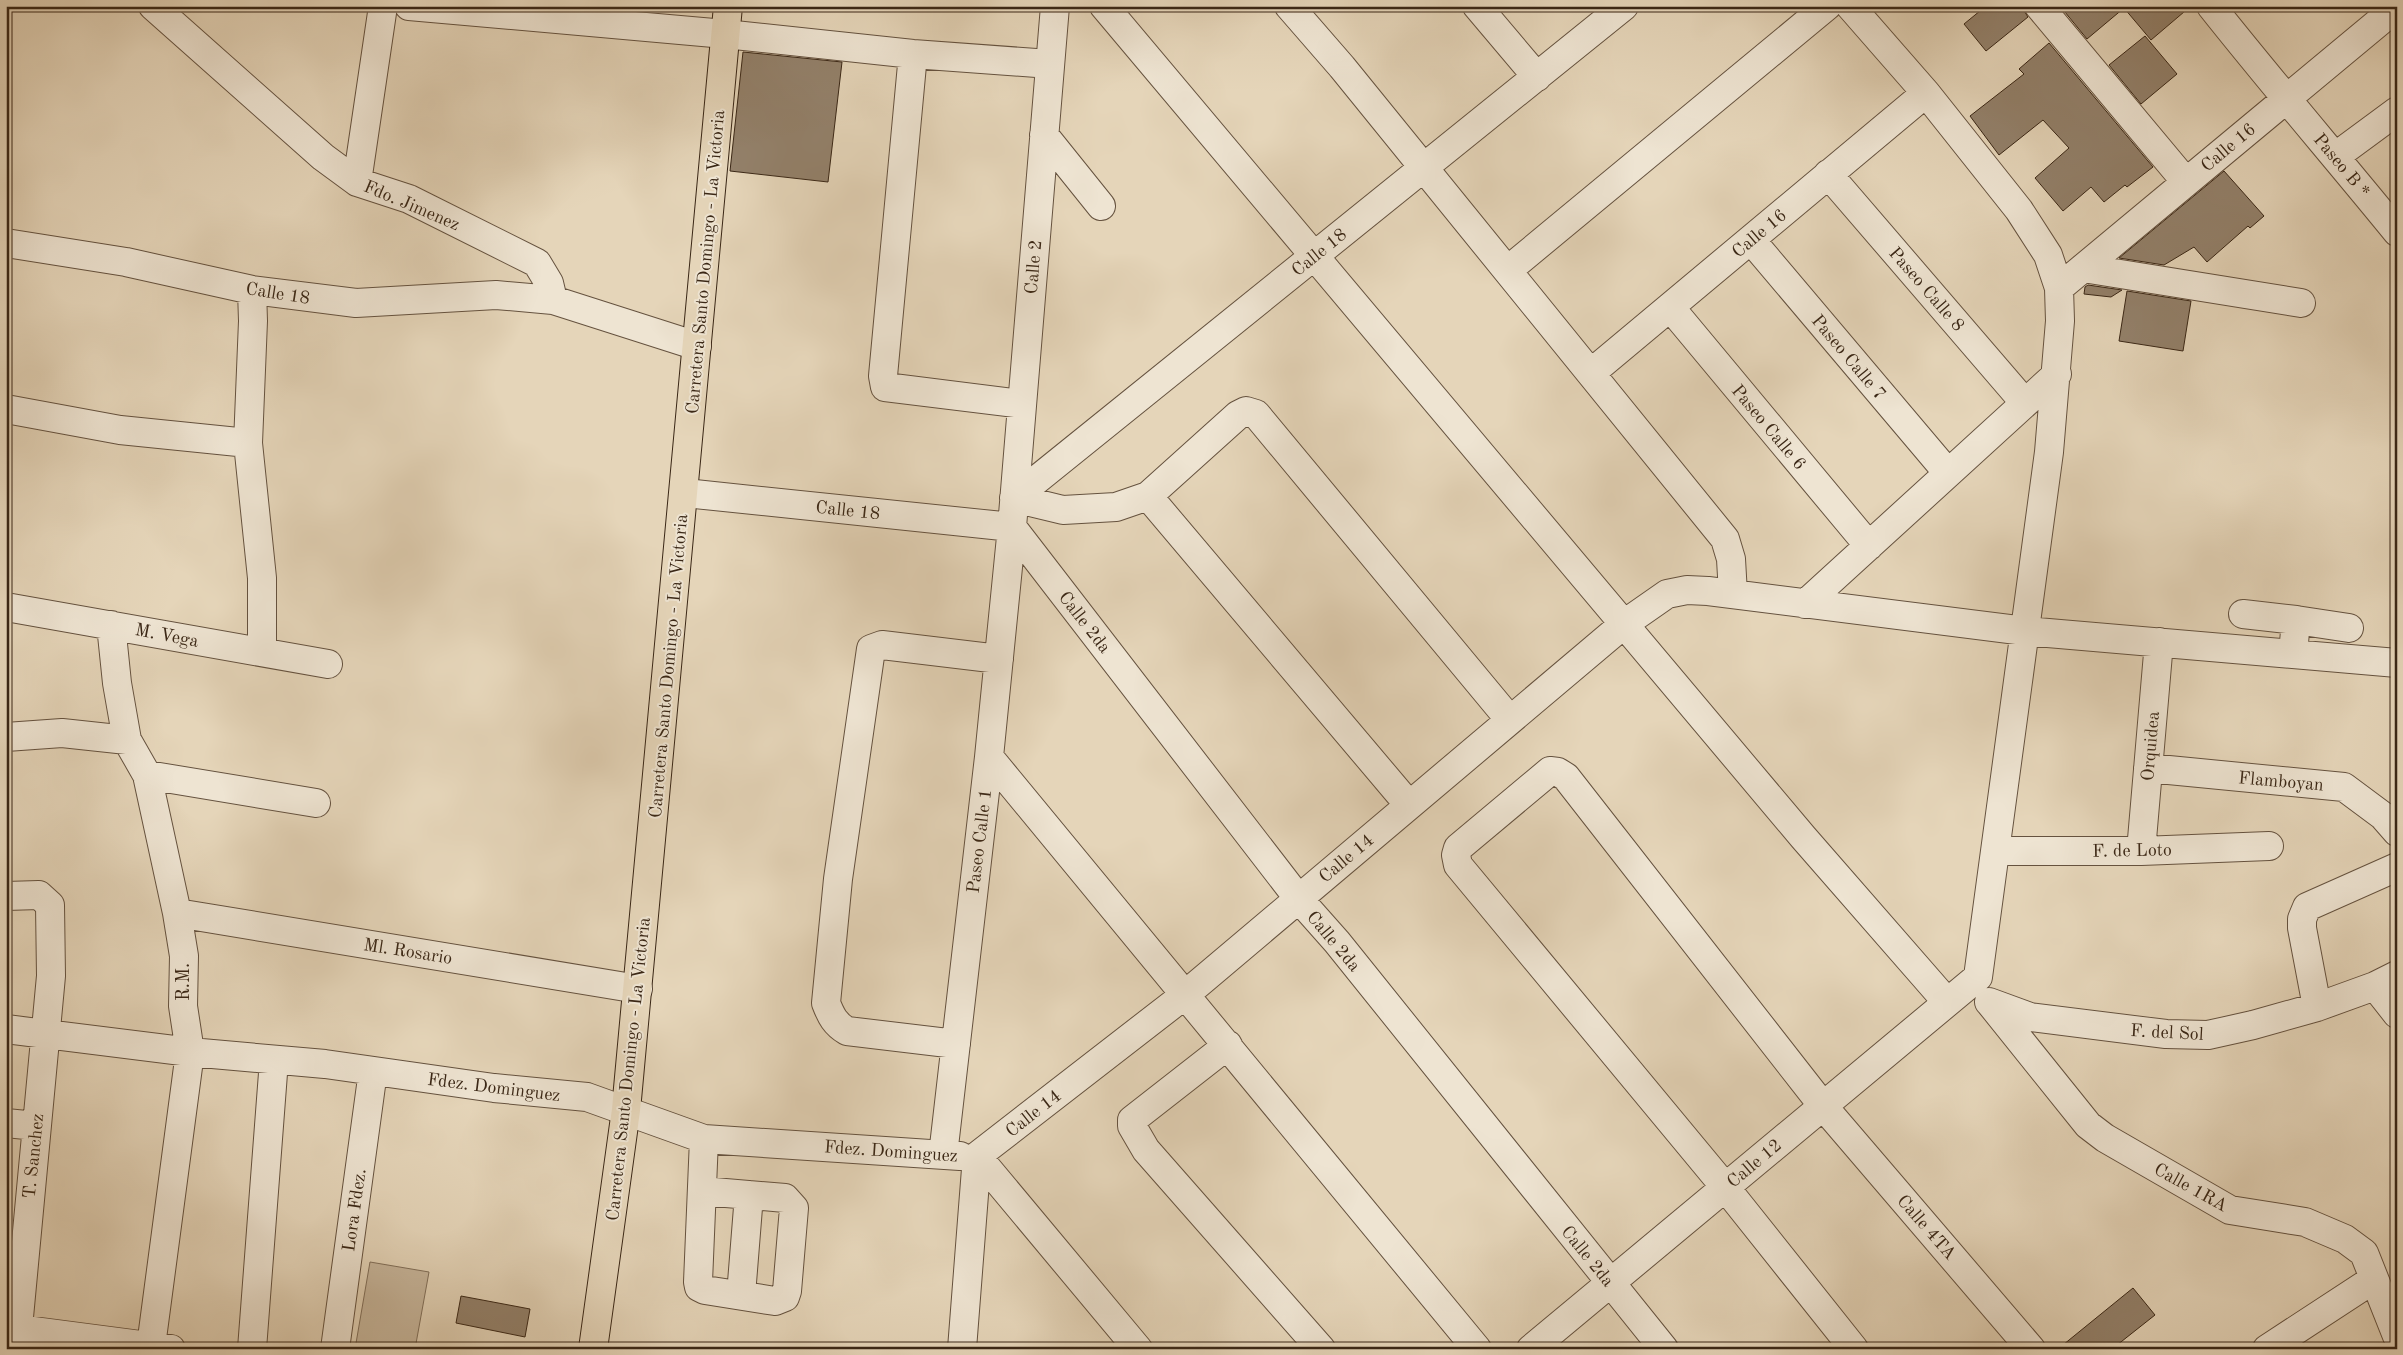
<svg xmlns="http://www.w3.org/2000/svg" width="2403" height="1355" viewBox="0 0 2403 1355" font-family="'Old Standard TT',serif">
	<rect width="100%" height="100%" fill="#e5d5b9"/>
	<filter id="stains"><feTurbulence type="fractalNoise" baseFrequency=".004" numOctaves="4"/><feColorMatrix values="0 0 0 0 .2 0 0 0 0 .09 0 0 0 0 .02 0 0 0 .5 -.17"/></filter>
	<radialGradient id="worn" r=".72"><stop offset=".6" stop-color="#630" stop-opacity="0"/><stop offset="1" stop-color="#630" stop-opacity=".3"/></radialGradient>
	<!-- green -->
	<path fill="#c8b79d" stroke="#816f5a" d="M370 1262 429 1272 415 1349H355Z"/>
	<!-- building -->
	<path fill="#93816b" stroke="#3a2716" d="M1986 6H2021L2028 17 1986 51 1964 24Z
		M2060 6H2191L2151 40 2124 8 2087 39Z
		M2145 36 2177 74 2141 104 2109 65Z
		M2049 43 2153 167 2127 187 2125 185 2104 202 2091 187 2063 211 2035 178 2069 148 2043 120 1999 155 1970 116 2024 74 2019 69Z
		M743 52 842 62 828 182 730 171Z
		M2224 171 2264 216 2250 228 2248 226 2207 262 2194 247 2164 265 2119 258Z
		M2088 285 2122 290 2111 297 2084 294 2085 287Z
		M2127 291 2191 301 2183 351 2119 341Z
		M2133 1288 2155 1315 2112 1349H2058Z
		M461 1296 530 1309 525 1337 456 1323Z"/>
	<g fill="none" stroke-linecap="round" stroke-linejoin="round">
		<defs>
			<path id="minor" d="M153 6 323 157 357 182 409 199 537 263 549 283 553 300 697 346
				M409 6 725 34 913 54 1050 64
				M1104 6 1803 837 1947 1002
				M1289 6 1342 67 1725 539 1731 559 1733 594
				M1477 6 1537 77
				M2039 6 2186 182
				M2211 6C2272 83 2335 156 2397 232
				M913 54 883 376 885 387 1022 404
				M1044 135 1101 206
				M2336 156 2397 111
				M1828 174 2025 403
				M357 182 383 6
				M1751 240 1948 473
				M6 243 126 262 252 290 356 303 496 295 553 300
				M2083 268 2301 303
				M1508 270 1827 6
				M2059 288 2397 7
				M252 290 253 321 248 443 262 578V652
				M1670 307 1869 546
				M1591 373 1926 93
				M6 409 120 430 248 443
				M685 493 1012 527
				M1148 496 1409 805
				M1014 498 1624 6
				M1014 498 1063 510 1116 507 1148 496 1238 415 1246 411 1256 414 1510 720
				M1012 527 1298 898 1337 942 1664 1349
				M1805 604 2057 374
				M6 607 328 664
				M2243 614 2296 620 2293 654
				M2296 620 2349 628
				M111 625 117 683 127 740 147 775 177 913 184 956 183 1006 190 1052 151 1346
				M6 737 62 733 127 740
				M989 757 1477 1349
				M2148 768 2344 787 2383 816 2397 832
				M147 775 316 803
				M1995 851H2141L2269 846
				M2141 851 2159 642
				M6 896 39 895 50 905 51 976 16 1349
				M177 913 638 989
				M2375 986 2397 1014
				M1989 1002 2030 1017 2166 1034 2208 1035 2253 1025 2317 1007 2375 986 2397 975
				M1990 1003 2088 1125 2105 1138 2230 1210 2305 1222 2345 1239 2364 1253 2397 1336
				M2317 1007 2302 928V919L2307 907 2397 867
				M6 1029 190 1052 325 1064 494 1088 587 1097 704 1139 960 1156
				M956 1044 847 1031C835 1024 831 1016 826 1003L838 879 871 649 882 645 999 659
				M1228 1045 1132 1120V1126L1146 1150 1321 1349
				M6 1123 36 1126
				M943 1155 989 757 1012 527 1055 6
				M977 1156 1186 994 1624 624 1667 594 1687 590 1708 591 2025 631 2397 663
				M977 1156 1138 1349
				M702 1191 785 1198 794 1208 787 1291 785 1297 775 1301 705 1290 699 1287 698 1282 704 1139
				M741 1295 749 1195
				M18 1329 171 1349
				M252 1349 274 1060
				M335 1349 373 1071
				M962 1349 977 1156
				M1531 1349 1978 977 2049 452 2060 321 2059 288 2048 255 2019 210 1926 93 1850 6
				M1854 1349 1725 1187 1458 865 1456 855 1458 848 1550 771 1558 772 1566 777 1823 1106 2031 1349
				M2267 1349 2374 1279"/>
			<path id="major" d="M593 1349 626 1110 728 6"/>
		</defs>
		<!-- minor casing -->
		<use href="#minor" stroke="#65523f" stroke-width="30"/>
		<!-- major casing -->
		<use href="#major" stroke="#3a2716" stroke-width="30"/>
		<!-- minor -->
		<use href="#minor" stroke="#eee4d2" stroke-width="28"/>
		<!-- major -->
		<use href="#major" stroke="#e5d5b9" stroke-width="28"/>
	</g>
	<g text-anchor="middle" stroke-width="4" stroke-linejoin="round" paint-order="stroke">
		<!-- street labels -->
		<g font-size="18" fill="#3a2716" stroke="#eee4d2">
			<text transform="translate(2228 147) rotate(-40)" y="6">Calle 16</text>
			<text transform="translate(2342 165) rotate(50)" y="6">Paseo B *</text>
			<text transform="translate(412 205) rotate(23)" y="6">Fdo. Jimenez</text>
			<text transform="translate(1759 233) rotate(-40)" y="6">Calle 16</text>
			<text transform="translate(1319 252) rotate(-39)" y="6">Calle 18</text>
			<text transform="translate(705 262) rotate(-85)" y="6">Carretera Santo Domingo - La Victoria</text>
			<text transform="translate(1033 267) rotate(-85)" y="6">Calle 2</text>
			<text transform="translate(1927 289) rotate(49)" y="6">Paseo Calle 8</text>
			<text transform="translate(278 293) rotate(9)" y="6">Calle 18</text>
			<text transform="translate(1849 357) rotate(50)" y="6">Paseo Calle 7</text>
			<text transform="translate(1769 427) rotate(50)" y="6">Paseo Calle 6</text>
			<text transform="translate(848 510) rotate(6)" y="6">Calle 18</text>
			<text transform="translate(1085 622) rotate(52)" y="6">Calle 2da</text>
			<text transform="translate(167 635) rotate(11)" y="6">M. Vega</text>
			<text transform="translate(668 666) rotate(-85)" y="6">Carretera Santo Domingo - La Victoria</text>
			<text transform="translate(2150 746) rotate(-85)" y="6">Orquidea</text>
			<text transform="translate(2281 781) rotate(5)" y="6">Flamboyan</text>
			<text transform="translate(979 841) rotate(-83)" y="6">Paseo Calle 1</text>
			<text transform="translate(2132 850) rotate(-1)" y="6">F. de Loto</text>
			<text transform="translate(1346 858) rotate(-40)" y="6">Calle 14</text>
			<text transform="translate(1334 941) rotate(50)" y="6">Calle 2da</text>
			<text transform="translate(408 951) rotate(9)" y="6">Ml. Rosario</text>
			<text transform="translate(183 982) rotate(-90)" y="6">R.M.</text>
			<text transform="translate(2167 1032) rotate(3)" y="6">F. del Sol</text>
			<text transform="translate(628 1069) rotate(-84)" y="6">Carretera Santo Domingo - La Victoria</text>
			<text transform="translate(494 1087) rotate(7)" y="6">Fdez. Dominguez</text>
			<text transform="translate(1033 1113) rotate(-38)" y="6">Calle 14</text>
			<text transform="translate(891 1151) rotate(4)" y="6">Fdez. Dominguez</text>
			<text transform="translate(33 1156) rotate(-84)" y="6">T. Sanchez</text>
			<text transform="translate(1754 1163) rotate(-40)" y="6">Calle 12</text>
			<text transform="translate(2191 1187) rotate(29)" y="6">Calle 1RA</text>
			<text transform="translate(354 1210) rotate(-82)" y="6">Lora Fdez.</text>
			<text transform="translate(1927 1227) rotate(49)" y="6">Calle 4TA</text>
			<text transform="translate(1588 1256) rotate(51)" y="6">Calle 2da</text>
		</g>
	</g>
	<!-- margin -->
	<rect width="2403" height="1355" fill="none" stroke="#e5d5b9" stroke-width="25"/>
	<rect x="8" y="8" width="2388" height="1340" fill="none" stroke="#3a2716" stroke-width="2.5"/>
	<rect x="12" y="12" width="2378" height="1330" fill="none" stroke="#3a2716"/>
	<rect width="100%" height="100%" filter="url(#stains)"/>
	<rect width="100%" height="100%" fill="url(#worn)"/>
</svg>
